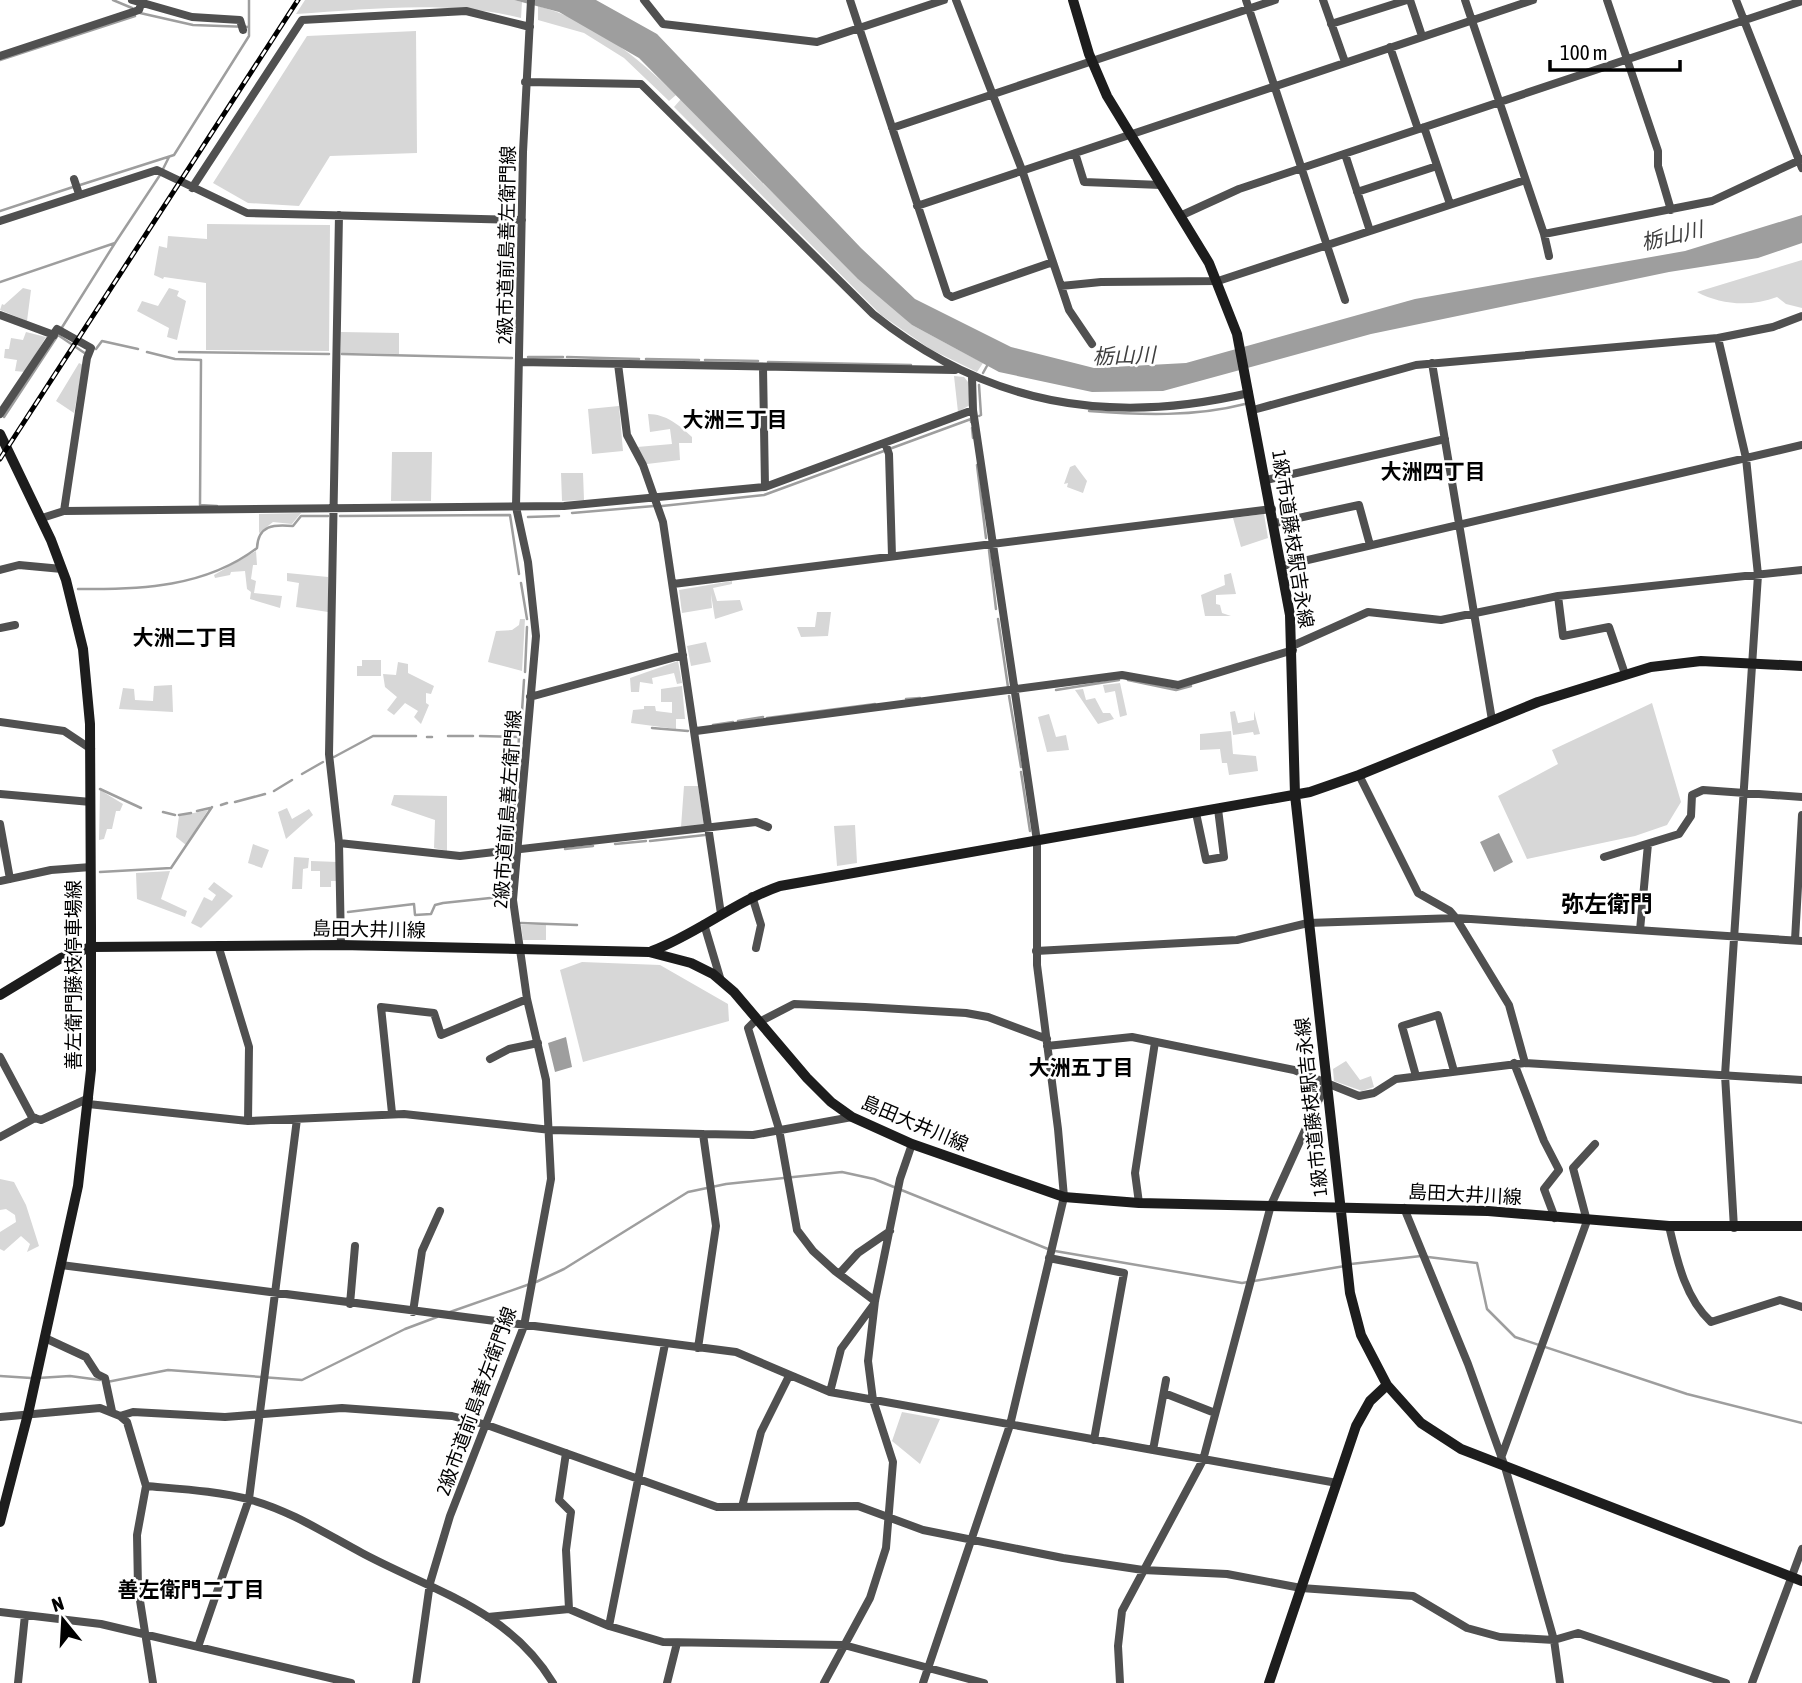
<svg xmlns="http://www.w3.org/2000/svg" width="1802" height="1683" viewBox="0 0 1802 1683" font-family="'Asap Condensed','Noto Sans JP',sans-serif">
	<rect width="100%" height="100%" fill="#fff"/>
	<!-- green -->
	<path fill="#d7d7d7" d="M305 0H514L522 2 521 18C449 0 371 9 296 14Z
		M538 6C591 20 638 57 676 95L669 101 624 58 584 33 538 20Z
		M416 31 417 153 330 156 299 206 248 203 213 183 307 36Z
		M681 99 755 176 912 325 983 363 977 372 930 349 881 315 674 107Z
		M207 224 330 225 329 351 206 350V283L164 277 163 279 154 275 159 246 167 248 168 236 207 239Z
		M1802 260V308L1786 304 1777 297C1751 307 1721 305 1697 292Z
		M23 288 31 290 27 321 0 310 2 304 4 305Z
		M169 288 179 291 177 296 186 301 177 340 167 337 169 328 137 311 142 301 158 306Z
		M26 332 46 337 25 372 15 371 17 360 4 358 5 349H9L11 338 23 340Z
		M341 332 399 333V354L341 353Z
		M79 363 83 365 74 413 56 401Z
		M954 376 964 377 968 382 970 405 958 412Z
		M619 406 623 451 592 454 588 409Z
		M648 414C666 414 679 425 692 437V443H679L680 460 647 464 637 447 672 444 670 429 650 432Z
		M392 452H432L431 501H391Z
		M1075 465 1087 481 1083 493 1067 487 1068 483 1064 484 1070 467Z
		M561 473H583L584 500 562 501Z
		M301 513 292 524 273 522 259 533V514Z
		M1264 514 1268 538 1241 547 1233 518Z
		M256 551 257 565H253L251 579 256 581 254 593 282 596 280 608 250 599 251 592 247 589 245 571 231 572 230 575 215 578 214 575Z
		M287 573 328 577V612L296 607 299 583 287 581Z
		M1231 573 1236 594 1216 595V604L1220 605 1222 613 1231 616H1205L1201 595 1225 585 1224 575Z
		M732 581V584L713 588 717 601 740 600 743 610 715 619 711 594 712 608 682 613 679 590Z
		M817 612H831L828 636 801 637 797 627H815Z
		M520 619H525L522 671 488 662 496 631 512 630 519 625Z
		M706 642 711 662 691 666 687 646Z
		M362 660H381V676H357V666H362Z
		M678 661 682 683 677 684 674 673 652 678 653 684 640 682 639 692H631L630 678Z
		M398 662 408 664V673L434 686 431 694 426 693V703L429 705 421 724 414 717 418 711 405 703 394 715 387 710 397 697 385 687 383 674 396 675Z
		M1120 683 1127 715 1120 717 1115 691 1105 693 1103 685Z
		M172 685 173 712 119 709 123 688 134 689 135 700 153 701 154 686Z
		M682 686 685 719H676V729L631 723 633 710 644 709V706H655L656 711 672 713V702H661V689Z
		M1083 689 1086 700 1095 698 1103 713H1110L1114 719 1098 724 1075 690Z
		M1652 703 1681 802 1667 825 1635 836 1527 859 1498 796 1558 764 1552 750Z
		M1235 711 1238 723 1254 720V711L1260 734 1254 735 1253 732 1233 735 1230 712Z
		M1049 714 1056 737 1066 735 1069 750 1047 752 1038 717Z
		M1231 731 1233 754 1256 756 1258 771 1229 775 1227 763H1222L1220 749 1200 750V734Z
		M684 786H698L704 826 681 827Z
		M100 790 123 804 120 811H116L112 829H107L104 839 99 840Z
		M394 795 447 796V851L434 848 435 820 391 805Z
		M287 808 292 819 309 809 313 815 286 839 278 812Z
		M208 810 186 845 176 837 179 816Z
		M855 825 857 863 837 866 834 826Z
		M253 844 269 850 262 868 248 863Z
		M294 857 309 858 308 868 303 869 302 889H292Z
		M311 861 338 862 337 881H331V887H320V871H311Z
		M170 871 161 899 187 911 185 917 137 899 136 873Z
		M214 882 233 896 201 928 191 923 204 897 212 901 216 895 208 889Z
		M521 925H546V940H523Z
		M582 962 660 965 728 1004 729 1021 583 1062 560 970Z
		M1346 1061 1360 1080 1371 1076 1374 1087 1362 1091 1334 1081 1333 1069Z
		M0 1179 14 1182 26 1205 39 1246 27 1252 30 1244 21 1236 4 1251 0 1249V1232L16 1222 15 1215 6 1209 0 1210Z
		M902 1412 940 1419 920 1464 892 1441Z"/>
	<!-- water -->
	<path fill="#9e9e9e" d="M514 0H596L657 34 861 248 915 299 1011 347 1094 368 1186 363 1415 299 1685 251 1802 215V243L1758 258 1669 272 1371 334 1163 391 1092 392 999 372 912 325 858 279 639 58 559 12Z
		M1499 833 1513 862 1494 872 1480 842Z
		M566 1037 572 1067 555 1072 548 1043Z"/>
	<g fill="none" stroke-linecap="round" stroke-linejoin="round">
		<!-- stream -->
		<path stroke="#9e9e9e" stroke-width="2.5" d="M113 0 132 8
			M140 13 193 25 249 27
			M0 60 135 16
			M163 169 169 157
			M80 185 174 155 249 36V0
			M0 211 73 187
			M0 282 115 243 160 175
			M61 329 115 243
			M96 349 102 341 138 349
			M147 352 175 359 201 360 200 505 217 506
			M179 352 329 354
			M342 354 512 358
			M528 357H563
			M567 357 639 359
			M646 359 699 360
			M705 360 758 361
			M768 362 911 365
			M983 373 988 364
			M1089 411C1140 415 1195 417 1245 404
			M979 416 981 415 979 385
			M4 417 58 335 86 354
			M972 428 973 438
			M977 465 986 538
			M662 506 764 495 971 419V422
			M572 513 654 506
			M340 516 510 515 519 574
			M528 517 559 516
			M989 550 996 609
			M521 583 527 619
			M78 589C140 590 206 587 257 548 258 525 274 524 293 526L301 516H328
			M998 619 1008 687
			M525 672 527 627
			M1128 680 1176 690 1191 686
			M1056 690 1119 680
			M1009 696 1021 767
			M906 699 920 698
			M767 718 875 704
			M738 721 763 717
			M713 725 733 722
			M521 727 524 680
			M652 728 688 731
			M448 736H473
			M480 736 519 737 512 844
			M427 737H432
			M334 757 373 736H416
			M1021 772 1030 831
			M302 774 323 762
			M100 789 141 808
			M274 791 292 780
			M235 802 265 794
			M221 805 227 803
			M197 811 210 808
			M163 812 175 815
			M179 815 191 813
			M650 841 705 835
			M615 844 646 841
			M565 849 593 846
			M100 872 171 868 212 807
			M348 912 414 904 415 915 431 914 435 905 443 903 509 896 511 856
			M521 923 577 925
			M1055 1251 1242 1283 1345 1266
			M1428 1257 1477 1263 1487 1309 1515 1337 1687 1394 1802 1423
			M1351 1264 1421 1256
			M536 1282 564 1269 688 1192 726 1184 842 1172 874 1179 1048 1249
			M450 1312 530 1284
			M0 1376 31 1378
			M38 1378 70 1376 100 1380
			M107 1382 168 1370 302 1380 405 1329 437 1317"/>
		<!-- street -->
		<path stroke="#505050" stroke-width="8" d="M132 0 192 17 240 20 243 30
			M644 0 663 24 817 42 944 0
			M850 0 947 294 952 297 1053 262
			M956 0 1022 170 1061 286 1101 282 1218 281 1525 180
			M1246 0 1345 300
			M1323 0 1345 62
			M1410 0 1422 36
			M1465 0 1544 234 1712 201 1802 159
			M1607 0 1658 151V166L1671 210
			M1736 0 1802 168
			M1331 24 1407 0
			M1390 47 1418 129
			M0 56 139 10 141 4
			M525 82 641 84 873 314C986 405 1109 426 1249 393
			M1424 127 1450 204
			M892 128 1275 0
			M1075 153 1084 182 1161 185
			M1345 154 1370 231
			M74 179 79 194
			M192 188 302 20 466 11 530 27
			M1357 192 1437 166
			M917 206 1533 0
			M339 215 329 754 339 843 341 945
			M1180 216 1239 189 1802 1
			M0 221 157 170 247 213 522 220
			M1544 234 1549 256
			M1061 286 1069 310 1092 344
			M0 315 54 335
			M1718 338 1746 458 1758 575 1725 1075 1734 1228
			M520 362 955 370
			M1432 363 1492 720
			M618 364 627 435 643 465 663 522 721 914
			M763 367 765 487
			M1253 410 1416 365 1718 338 1773 327 1802 316
			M0 414 57 329 91 348 87 358 64 511
			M885 443 889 454 892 556
			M1266 480 1445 439
			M42 518 64 511 564 506 765 487 973 410
			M1275 523 1359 505 1370 545
			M1282 566 1802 445
			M0 570 19 565 62 569
			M673 584 1272 509
			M1558 596 1563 636 1609 627 1625 674
			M0 628 15 625
			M1292 646 1368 612 1441 620 1558 596 1802 570
			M530 697 683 655
			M0 722 64 731 91 749
			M696 731 1122 675 1178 685 1293 650
			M1359 775 1418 893 1450 911 1456 918 1509 1005 1525 1063 1802 1080
			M0 794 91 802
			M1196 813 1206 860 1224 857 1218 809
			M0 824 10 879
			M339 843 460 856 756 822 768 827
			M1604 857 1679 834 1691 816 1692 795 1703 790 1802 797
			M0 881 51 870 91 867
			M752 896 761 925 756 948
			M704 924 721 981
			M1640 930 1648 844
			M1795 940 1802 815
			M218 945 249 1047 248 1121
			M1036 951 1237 940 1308 923 1456 918 1802 941
			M757 1019 748 1028 779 1129 797 1230 813 1251 835 1271 875 1301
			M759 1022 794 1004 865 1007 966 1013 988 1017 1047 1039
			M1047 1046 1132 1037 1294 1070 1359 1096 1374 1093 1396 1079 1525 1063
			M0 1057 32 1117 41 1120 89 1098
			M490 1059 509 1049 538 1043
			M1514 1063 1544 1141 1559 1170 1544 1189 1555 1218
			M1416 1076 1402 1026 1438 1015 1454 1071
			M88 1104 248 1121 404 1114 551 1130 703 1134 753 1135 852 1117
			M392 1113 381 1007 434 1013 441 1035 527 999
			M0 1137 35 1118
			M1139 1203 1135 1173 1155 1042
			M1404 1208 1468 1364 1505 1467 1554 1640 1560 1683
			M1669 1226C1677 1260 1685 1298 1711 1322L1780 1300 1802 1307
			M1049 1258 1124 1273 1094 1440
			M61 1265 736 1352 830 1392 1337 1483
			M839 1274 858 1253 890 1231
			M350 1304 355 1246
			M413 1312 422 1251 440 1211
			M45 1338 86 1357 97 1374 105 1378 112 1411
			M698 1348 716 1226 703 1134
			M830 1392 841 1349 874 1304
			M1164 1393 1215 1413
			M120 1416 127 1422 146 1486 137 1535 138 1588 153 1683
			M0 1417 100 1408 120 1416 133 1412 225 1417 342 1408 452 1416 487 1425 717 1507 858 1506 923 1530 1063 1558 1143 1570 1227 1574 1301 1588 1413 1596 1467 1628 1500 1637 1554 1640 1578 1633 1726 1683
			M1153 1450 1166 1380
			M566 1453 559 1500 571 1512 566 1550 569 1609
			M1501 1458 1587 1221 1573 1168 1595 1144
			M146 1486C180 1489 219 1491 251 1500 291 1511 326 1534 362 1553 433 1591 508 1609 553 1683
			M742 1507 761 1432 789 1376
			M0 1612 101 1624 351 1683
			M488 1617 569 1609 609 1626 663 1642 844 1645 984 1683
			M609 1626 665 1344
			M198 1647 249 1499 297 1119
			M18 1683 25 1615
			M416 1683 430 1583 450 1516 524 1326 551 1179 546 1080 527 999 513 900 536 636 528 562 516 507 523 152 531 0
			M667 1683 677 1643
			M824 1683 870 1598 886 1548 893 1462 873 1400 868 1361 875 1301 900 1179 912 1144
			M923 1683 1010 1425 1064 1197 1058 1129 1037 965V841L973 410 972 377
			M1120 1683 1118 1646 1122 1611 1203 1460 1271 1205 1326 1084
			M1752 1683 1802 1549"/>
		<!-- secondary -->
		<path stroke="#1d1d1d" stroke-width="10" d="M1073 0 1089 54 1107 96 1209 263 1237 334 1290 615 1295 795 1350 1293 1361 1335 1387 1385 1421 1423 1461 1449 1802 1581
			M0 434 51 540 66 580 83 649 90 724 91 928V1070L78 1186 28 1414 0 1522
			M652 951C697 934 734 902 780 886L1310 792 1359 775 1538 702 1651 667 1701 661 1802 666
			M0 995 61 958 91 947 341 945 649 952 691 963 713 974 734 992 807 1078 831 1102 852 1117 912 1144 1064 1197 1139 1203 1488 1211 1669 1226H1802
			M1269 1683 1356 1426 1370 1401 1387 1385"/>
		<defs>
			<path id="rail" d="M0 459 298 0"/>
		</defs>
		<!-- rail casing -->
		<use href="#rail" stroke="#000" stroke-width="5"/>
		<!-- rail -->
		<use href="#rail" stroke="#fff" stroke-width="2.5" stroke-dasharray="8" stroke-linecap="butt"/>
	</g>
	<g text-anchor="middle" stroke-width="5" stroke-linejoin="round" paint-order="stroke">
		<!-- street labels -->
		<g font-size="19" fill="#000" stroke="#fff">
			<text transform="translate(506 245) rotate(-89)" y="7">2級市道前島善左衛門線</text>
			<text transform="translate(1293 539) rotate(81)" y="7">1級市道藤枝駅吉永線</text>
			<text transform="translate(507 809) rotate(-86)" y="7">2級市道前島善左衛門線</text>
			<text transform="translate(369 929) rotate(1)" y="7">島田大井川線</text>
			<text transform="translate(73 975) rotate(-90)" y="7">善左衛門藤枝停車場線</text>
			<text transform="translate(1311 1107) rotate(-96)" y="7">1級市道藤枝駅吉永線</text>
			<text transform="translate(915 1123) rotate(23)" y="7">島田大井川線</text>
			<text transform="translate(1465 1194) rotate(3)" y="7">島田大井川線</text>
			<text transform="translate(476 1401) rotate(-70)" y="7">2級市道前島善左衛門線</text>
		</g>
		<!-- water labels -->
		<g font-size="21" font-style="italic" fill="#3f3f3f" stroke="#fff">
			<text transform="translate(1672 236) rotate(-13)" y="7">栃山川</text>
			<text transform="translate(1124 356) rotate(-2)" y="7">栃山川</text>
		</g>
		<!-- neighbourhood labels -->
		<g font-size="21" font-weight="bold" fill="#000" stroke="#fff">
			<text x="735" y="427">大洲三丁目</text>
			<text x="1433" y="479">大洲四丁目</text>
			<text x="185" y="645">大洲二丁目</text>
			<text x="1081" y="1075">大洲五丁目</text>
			<text x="191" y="1597">善左衛門二丁目</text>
		</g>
		<!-- quarter labels -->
		<g font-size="23" font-weight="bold" fill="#000" stroke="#fff">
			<text x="1607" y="912">弥左衛門</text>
		</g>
	</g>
	<!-- north arrow -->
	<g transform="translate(63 1620) rotate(342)" stroke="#ffffff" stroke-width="5" paint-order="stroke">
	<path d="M0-5L12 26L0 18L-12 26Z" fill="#000000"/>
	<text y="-10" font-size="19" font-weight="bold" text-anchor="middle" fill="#000000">N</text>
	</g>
	<!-- scale -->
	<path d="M1550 60v10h130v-10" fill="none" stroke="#000000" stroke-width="3.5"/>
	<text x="1560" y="60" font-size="21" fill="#000000" stroke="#ffffff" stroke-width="5" paint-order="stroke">100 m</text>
</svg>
